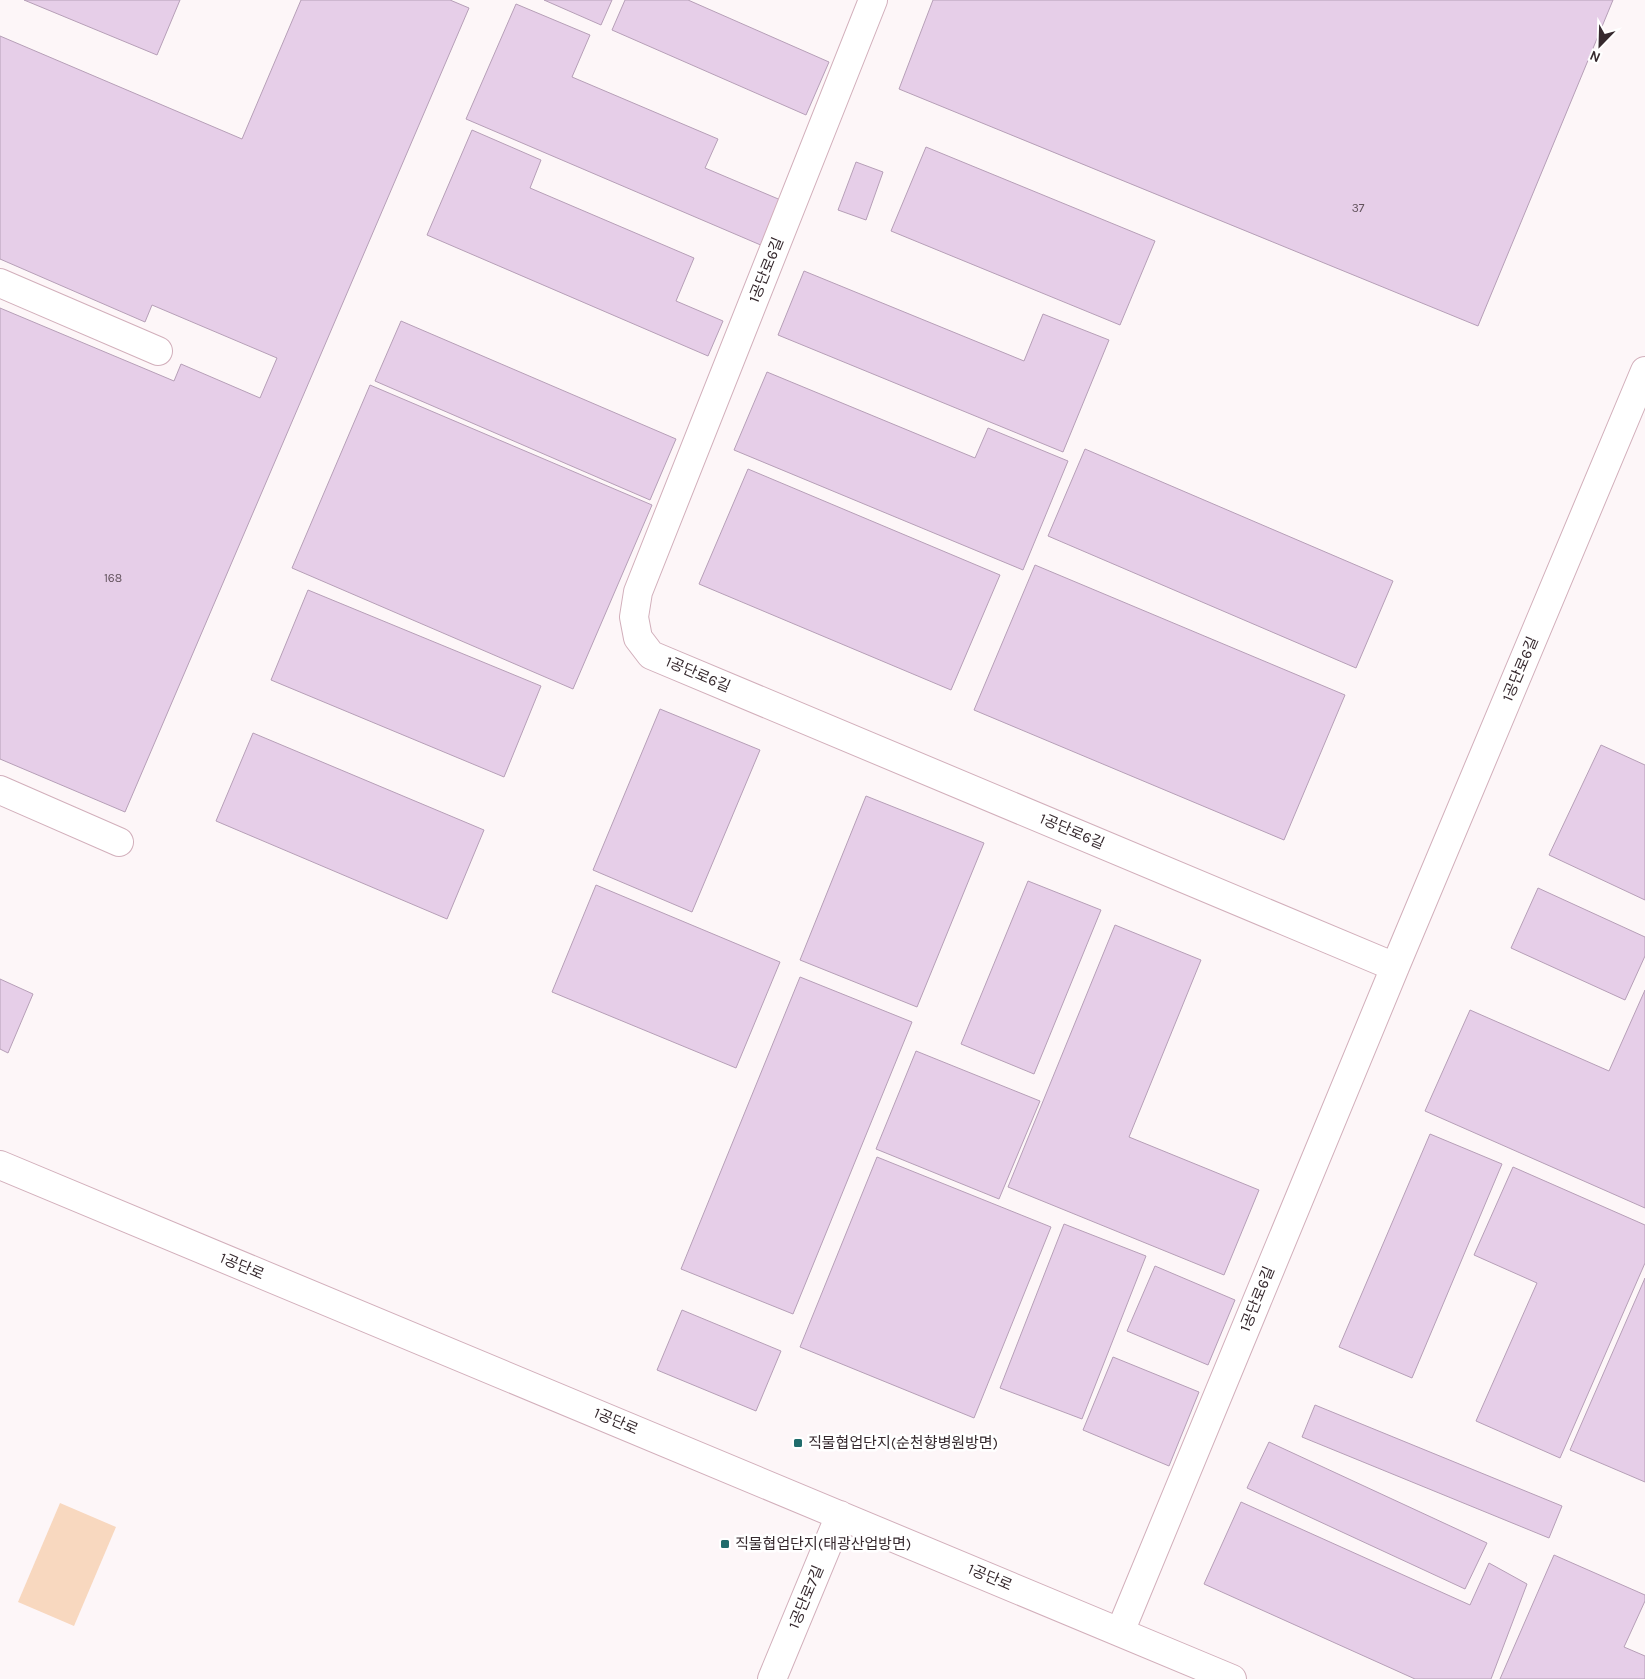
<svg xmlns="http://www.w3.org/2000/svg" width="1645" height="1679" viewBox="0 0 1645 1679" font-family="Karla,'Noto Sans KR',sans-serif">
	<rect width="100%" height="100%" fill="#fdf6f8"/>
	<!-- green -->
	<path fill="#f8d8bf" d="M60 1503 116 1527 74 1626 18 1602Z"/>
	<!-- building -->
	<path fill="#e6cee8" stroke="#b69fb7" d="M24 0H180L157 55Z
		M301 0H450L469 8 125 812 0 759V308L174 381 181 364 260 398 277 358 152 305 145 322 0 259V36L242 139Z
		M544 0H612L601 25Z
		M625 0H688L829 62 806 115 612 30Z
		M933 0H1613L1478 326 899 89Z
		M516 4 590 35 572 77 718 139 705 168 783 201 763 246 466 119Z
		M472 130 541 160 530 188 694 258 676 301 723 321 708 356 427 235Z
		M926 147 1155 241 1120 325 891 231Z
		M856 162 883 172 866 220 838 210Z
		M804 271 1024 361 1043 314 1109 340 1063 452 778 335Z
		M401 321 676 439 650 500 375 381Z
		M767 372 975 458 988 428 1068 461 1023 570 734 450Z
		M370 385 652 505 573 689 292 568Z
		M1085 449 1393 581 1356 668 1048 536Z
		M748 469 1000 575 951 690 699 584Z
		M1035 565 1345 695 1284 840 974 710Z
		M308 590 541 686 504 777 271 680Z
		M660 709 760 750 692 912 593 870Z
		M253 733 484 830 447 919 216 821Z
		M1601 745 1645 765V900L1549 855Z
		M866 796 984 843 917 1007 800 960Z
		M1028 881 1101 910 1034 1074 961 1044Z
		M596 885 780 962 736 1068 552 992Z
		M1538 888 1645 937V956L1625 1000 1511 948Z
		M1115 925 1201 960 1129 1137 1259 1190 1224 1275 1008 1187Z
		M800 977 912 1022 793 1314 681 1269Z
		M0 979 33 994 8 1053 0 1049Z
		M1645 990V1208L1425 1111 1470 1010 1609 1071Z
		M916 1051 1040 1101 999 1199 876 1149Z
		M1430 1134 1502 1164 1412 1378 1339 1347Z
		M877 1157 1051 1227 974 1418 800 1347Z
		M1513 1167 1645 1225V1263L1560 1458 1476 1421 1537 1283 1474 1255Z
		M1064 1224 1146 1256 1082 1419 1000 1388Z
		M1155 1266 1235 1300 1208 1365 1127 1331Z
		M1645 1278V1482L1570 1450Z
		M682 1310 781 1351 756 1411 657 1370Z
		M1113 1357 1199 1392 1169 1466 1083 1430Z
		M1315 1405 1562 1506 1549 1538 1302 1437Z
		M1269 1442 1487 1543 1465 1589 1247 1488Z
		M1241 1502 1470 1605 1489 1563 1527 1584 1491 1679H1415L1204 1584Z
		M1554 1555 1645 1595V1601L1624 1647 1645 1656V1679H1500Z"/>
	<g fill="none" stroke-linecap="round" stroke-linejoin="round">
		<defs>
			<path id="minor" d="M873 0 638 592 634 617 638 638 651 655 1395 967
				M0 283 158 351
				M0 790 119 842
				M0 1165 1232 1679
				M1120 1632 1395 967 1645 371
				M772 1679 840 1515"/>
		</defs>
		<!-- minor casing -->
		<use href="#minor" stroke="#d2afbb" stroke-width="30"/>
		<!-- minor -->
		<use href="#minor" stroke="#fff" stroke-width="28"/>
	</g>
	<!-- markers -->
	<g fill="#206c6c" stroke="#fff" stroke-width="2">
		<rect x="793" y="1438" width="10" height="10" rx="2.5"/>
		<rect x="720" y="1539" width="10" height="10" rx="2.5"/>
	</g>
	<g text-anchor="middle" stroke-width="5" stroke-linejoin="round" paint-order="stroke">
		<!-- number labels -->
		<g font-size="12" fill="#62525c">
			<text x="1358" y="212">37</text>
			<text x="113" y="582">168</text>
		</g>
		<!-- street labels -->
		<g font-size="15" fill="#36292e" stroke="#fff">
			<text transform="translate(766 270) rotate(-68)" y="5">1공단로6길</text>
			<text transform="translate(1520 669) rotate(-67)" y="5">1공단로6길</text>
			<text transform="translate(698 674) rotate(23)" y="5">1공단로6길</text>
			<text transform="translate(1072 831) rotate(23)" y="5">1공단로6길</text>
			<text transform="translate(242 1266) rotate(23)" y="5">1공단로</text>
			<text transform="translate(1257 1299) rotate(-68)" y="5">1공단로6길</text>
			<text transform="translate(616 1421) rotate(23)" y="5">1공단로</text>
			<text transform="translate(990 1577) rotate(23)" y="5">1공단로</text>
			<text transform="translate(806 1597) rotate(-67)" y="5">1공단로7길</text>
		</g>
		<!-- poi labels -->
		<g font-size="15" fill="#36292e" stroke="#fff" text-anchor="start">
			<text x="808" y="1448">직물협업단지(순천향병원방면)</text>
			<text x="735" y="1549">직물협업단지(태광산업방면)</text>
		</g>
	</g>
	<!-- north arrow -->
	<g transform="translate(1600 45) rotate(203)" stroke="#ffffff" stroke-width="4" paint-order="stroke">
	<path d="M0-4L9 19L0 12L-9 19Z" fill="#36292e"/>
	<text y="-8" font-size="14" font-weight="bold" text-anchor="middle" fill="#36292e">N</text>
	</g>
</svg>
